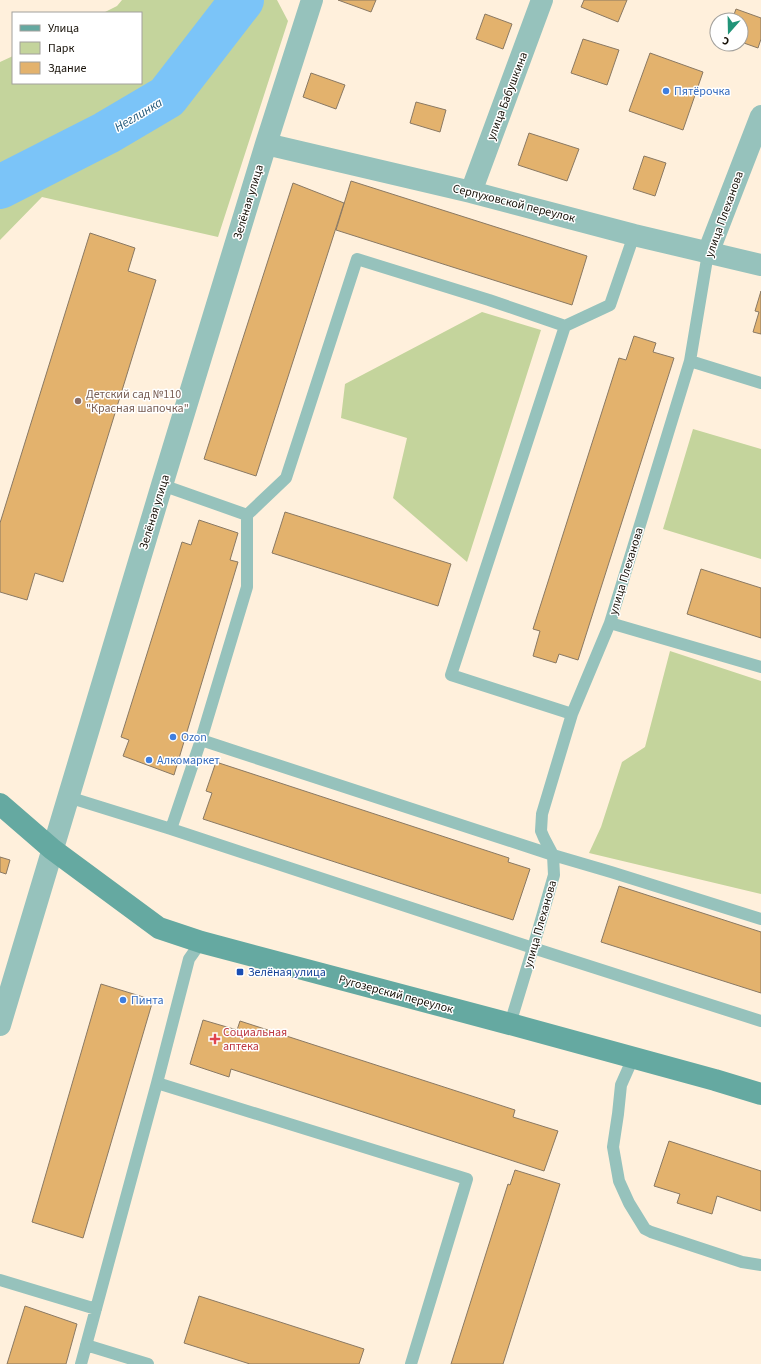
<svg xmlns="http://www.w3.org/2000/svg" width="761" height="1364" viewBox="0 0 761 1364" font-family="'Source Sans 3',sans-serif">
	<rect width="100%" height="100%" fill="#fff0dc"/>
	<!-- green -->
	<path fill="#c4d49c" d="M122 0H277L288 21 218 237 42 197 0 240V62L13 56V83H141V13H103L117 6Z
		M482 312 541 330 467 562 393 498 407 438 341 418 345 384Z
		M693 429 761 449V559L663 529Z
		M670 651 761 681V894L589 853 601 827 622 762 645 747Z"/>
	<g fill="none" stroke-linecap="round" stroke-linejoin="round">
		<!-- river -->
		<path stroke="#7bc4f8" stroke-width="44" d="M0 187 106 133 167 97 242 0"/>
	</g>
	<!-- building -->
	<path fill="#e3b26d" stroke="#8a7963" d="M338 0H376L371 12Z
		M584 0H627L618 22 581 7Z
		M736 9 761 18V39L758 48 741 42V20H732Z
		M485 14 512 24 503 49 476 39Z
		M583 39 619 50 607 85 571 73Z
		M650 53 703 72 683 130 629 111Z
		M311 73 345 85 336 109 303 97Z
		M416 102 446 110 440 132 410 123Z
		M529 133 579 149 567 181 518 165Z
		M644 156 666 163 655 196 633 189Z
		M351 181 587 256 572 305 336 230Z
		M293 183 344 203 256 476 204 459Z
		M90 233 135 248 128 271 156 280 63 582 35 573 27 600 0 592V523Z
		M761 291V334L753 332 759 312 755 311Z
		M634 336 656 343 653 352 674 358 578 660 559 654 556 663 533 656 540 631 533 629 619 358 626 360Z
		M285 512 451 564 438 606 272 553Z
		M199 520 238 533 230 560 238 562 174 775 123 756 129 740 121 737 182 542 191 545Z
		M701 569 761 588V638L687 614Z
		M216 762 509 858 508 862 530 869 513 920 203 819 212 793 206 791Z
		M0 857 10 860 6 874 0 872Z
		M619 886 761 932V993L601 942Z
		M101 984 153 1000 83 1238 32 1222Z
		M203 1020 237 1030 240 1021 515 1110 513 1117 558 1131 544 1171 231 1069 229 1077 190 1064Z
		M669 1141 761 1171V1211L717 1196 712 1214 677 1203 680 1194 654 1186Z
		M515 1170 560 1184 503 1364H451L508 1184 510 1185Z
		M199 1296 364 1349 359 1364H250L184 1343Z
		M25 1306 77 1324 66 1364H7Z"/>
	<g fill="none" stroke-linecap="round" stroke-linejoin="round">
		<!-- lane -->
		<path stroke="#96c2bc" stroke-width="12" d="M634 235 610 305 565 326 489 300 357 259 286 478 247 515V587L201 740 171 829 533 948 761 1021
			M565 326 451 675 572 714
			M690 361 761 383
			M162 485 247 515
			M610 623 761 667
			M201 740 553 855 611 872 761 919
			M68 797 171 829
			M510 1024 533 948 554 875 553 855 544 838 541 831 542 814 572 714 610 623 690 361 708 253
			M633 1058 621 1085 618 1114 613 1147 619 1181 629 1203 645 1229 651 1232 742 1262 761 1265
			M157 1083 467 1179 411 1364
			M0 1280 96 1309
			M86 1345 148 1364
			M81 1364 157 1083 189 959 201 942"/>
		<!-- street -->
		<path stroke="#96c2bc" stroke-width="22" d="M266 144 471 192 634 235 761 265
			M471 192 542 0
			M708 253 761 116
			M0 1025 162 485 266 144 312 0"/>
		<!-- secondary -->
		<path stroke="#65a9a1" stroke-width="22" d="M0 804 52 849 159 928 201 942 510 1024 715 1080 761 1094"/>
	</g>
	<!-- markers -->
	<g fill="#3f7fe0" stroke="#fff" stroke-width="1.5">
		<circle cx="666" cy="91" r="4"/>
		<circle cx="173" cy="737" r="4"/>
		<circle cx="149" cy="760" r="4"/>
		<circle cx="123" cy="1000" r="4"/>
	</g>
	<circle fill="#8d6e63" stroke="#fff" stroke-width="1.5" cx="78" cy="401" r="4"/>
	<rect fill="#1a4fb4" stroke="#fff" stroke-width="1.5" x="236" y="968" width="8" height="8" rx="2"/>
	<path fill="#e0444e" stroke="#fff" stroke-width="1.5" d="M213 1033h4v4h4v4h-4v4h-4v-4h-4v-4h4z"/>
	<g text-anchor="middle" stroke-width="3" stroke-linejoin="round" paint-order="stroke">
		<!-- shop labels -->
		<g font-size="12" fill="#366cbe" stroke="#fff" text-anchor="start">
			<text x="674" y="95">Пятёрочка</text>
			<text x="181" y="741">Ozon</text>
			<text x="157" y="764">Алкомаркет</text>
			<text x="131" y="1004">Пинта</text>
		</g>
		<!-- street labels -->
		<g font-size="12" fill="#171108" stroke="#fff">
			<text transform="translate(507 96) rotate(-69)" y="4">улица Бабушкина</text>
			<text transform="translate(248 202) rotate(-73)" y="4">Зелёная улица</text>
			<text transform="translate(514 203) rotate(14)" y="4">Серпуховской переулок</text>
			<text transform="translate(724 214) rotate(-70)" y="4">улица Плеханова</text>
			<text transform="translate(154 512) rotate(-73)" y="4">Зелёная улица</text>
			<text transform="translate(626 571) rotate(-73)" y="4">улица Плеханова</text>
			<text transform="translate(540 924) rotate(-74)" y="4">улица Плеханова</text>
			<text transform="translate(396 994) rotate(15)" y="4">Ругозерский переулок</text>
		</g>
		<!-- education labels -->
		<g font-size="12" fill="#785e54" stroke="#fff" text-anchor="start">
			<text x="86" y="398">Детский сад №110<tspan x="86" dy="14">"Красная шапочка"</tspan></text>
		</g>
		<!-- transit labels -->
		<g font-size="12" fill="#164399" stroke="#fff" text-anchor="start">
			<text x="248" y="976">Зелёная улица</text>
		</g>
		<!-- health labels -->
		<g font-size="12" fill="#be3a42" stroke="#fff" text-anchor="start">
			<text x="223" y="1036">Социальная<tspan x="223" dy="14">аптека</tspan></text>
		</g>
		<!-- water labels -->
		<g font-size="13" font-style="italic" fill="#22587a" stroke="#fff">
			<text transform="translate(138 114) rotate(-31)" y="5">Неглинка</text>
		</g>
	</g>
	<!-- legend -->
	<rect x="12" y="12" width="130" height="72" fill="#ffffff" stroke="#a2a09c"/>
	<rect x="20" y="25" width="20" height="6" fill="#65a9a1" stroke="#a2a09c"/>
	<text x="48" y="32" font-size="12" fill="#171108">Улица</text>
	<rect x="20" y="42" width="20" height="12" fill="#c4d49c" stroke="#a2a09c"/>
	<text x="48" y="52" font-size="12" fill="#171108">Парк</text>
	<rect x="20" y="62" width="20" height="12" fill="#e3b26d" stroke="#a2a09c"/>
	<text x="48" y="72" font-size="12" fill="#171108">Здание</text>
	<!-- north arrow -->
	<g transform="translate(729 32) rotate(200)"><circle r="19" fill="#ffffff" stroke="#a2a09c"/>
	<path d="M0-3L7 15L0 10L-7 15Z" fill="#219478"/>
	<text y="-6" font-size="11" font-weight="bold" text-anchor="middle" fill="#171108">С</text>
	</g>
</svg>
